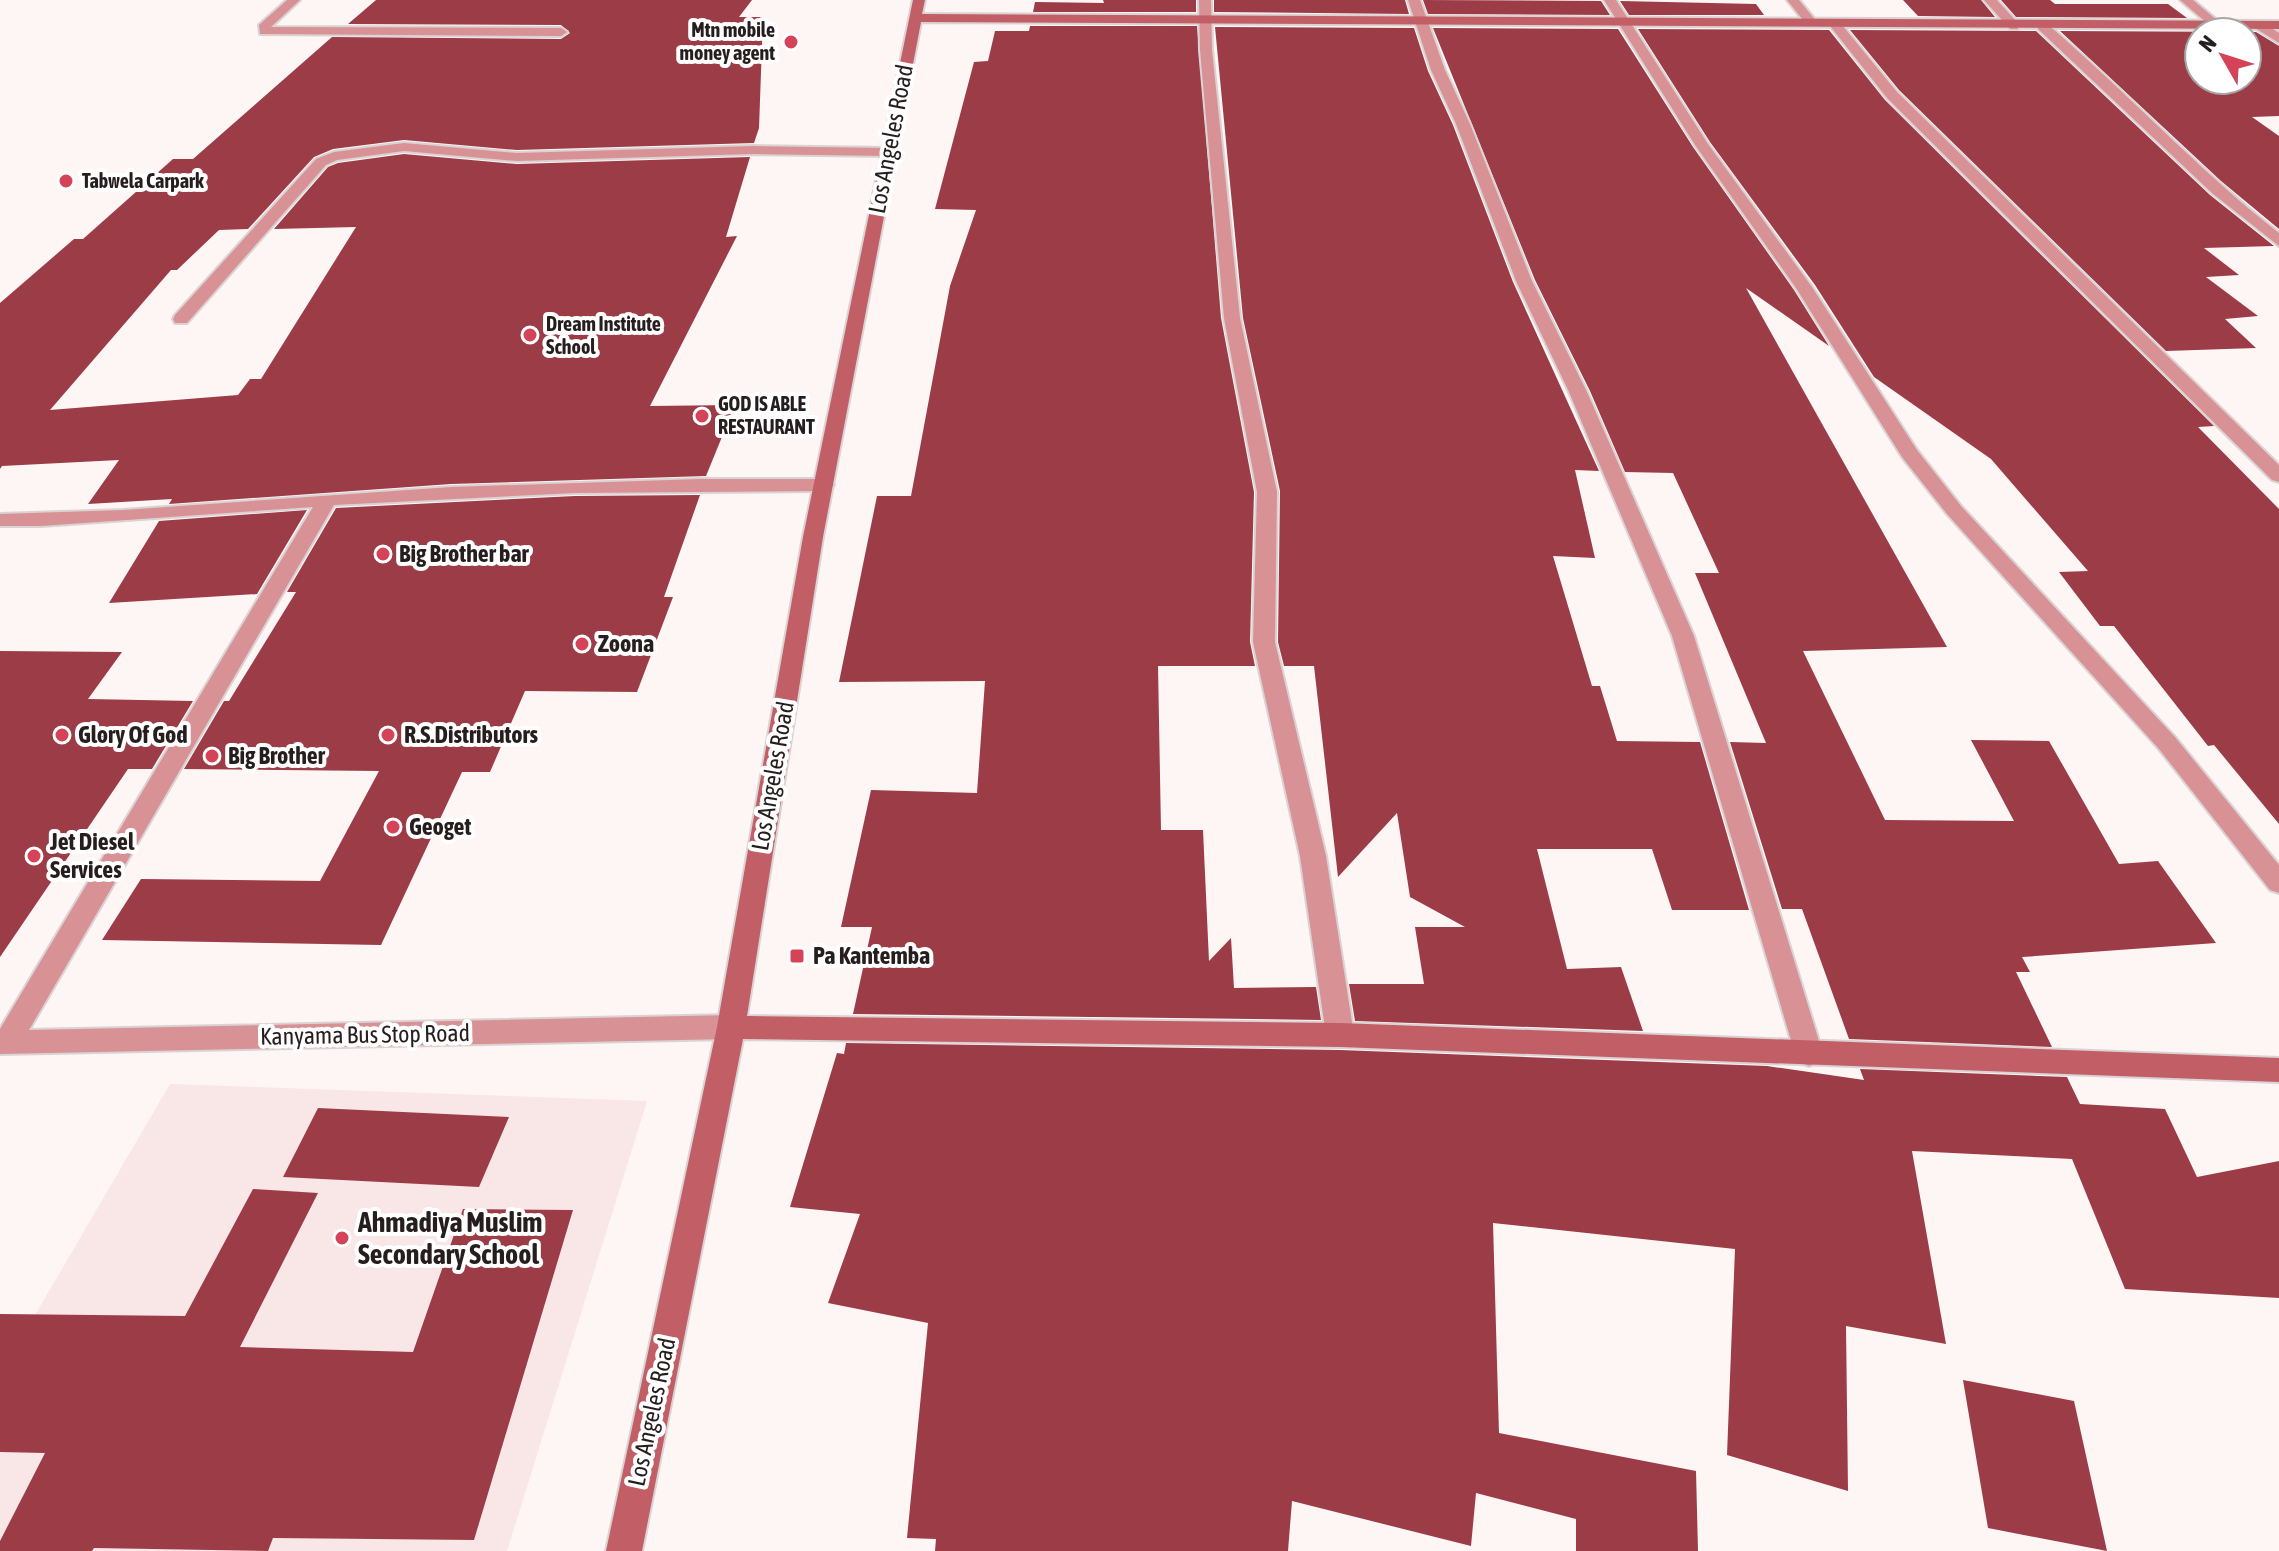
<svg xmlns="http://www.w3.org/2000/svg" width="2279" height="1551" viewBox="0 0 2279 1551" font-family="'Asap Condensed',sans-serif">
	<rect width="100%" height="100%" fill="#fef5f5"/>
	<!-- built -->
	<path fill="#f9e6e7" d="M170 1084 647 1101 507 1551H0V1375Z"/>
	<!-- building -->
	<path fill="#9c3c47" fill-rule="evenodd" d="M376 0H752L739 17H763L759 128 754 143 517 150 404 140 333 149 314 157 248 229 219 230 177 270H171L50 410 238 395 250 379H261L356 227 274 229 328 167 338 163 404 154 517 164 750 157 726 237 737 236 650 406 735 405 706 476 451 484 169 504 172 499 88 504 119 460 2 466 0 469V303L74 239H83L173 159H193L332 37 561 39 570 33 561 25 348 24Z
		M1103 0H1196V12H1033L1035 2 1104 3Z
		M1214 0H1405L1409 14 1214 12Z
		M1423 0 1601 1 1610 15 1428 14Z
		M1903 0H1981L1995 17 1918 16Z
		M2001 0H2050L2055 4H2168L2187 18 2016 17Z
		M1620 1 1756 4 1764 15H1629Z
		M1030 26H1197L1221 318 1254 492 1250 642 1255 666H1158L1161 830H1203L1209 961 1231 938 1234 988 1316 987 1321 1020 853 1014 872 927H841L871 790 977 793 985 681 839 682 877 496H911L950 286 976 210 935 209 974 62 988 61 995 31H1029Z
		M1215 27 1414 28 1428 71 1453 125 1513 282 1599 471 1575 470 1595 558 1553 556 1592 686H1600L1617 741 1700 742 1749 910H1672L1652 849H1537L1567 969 1621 967 1643 1031 1355 1021 1349 984H1424L1415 927H1465L1410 897 1397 813 1338 877 1314 666H1284L1278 642 1280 491 1243 318Z
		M1433 28 1618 29 1693 147 1794 290 1829 346 1746 288 1947 647 1803 651 1885 820 2014 821 1971 740 2049 741 2119 864 2158 861 2216 943 2022 957 2030 972H2016L2052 1047 1849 1039 1802 909H1782L1730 742 1766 743 1695 573H1719L1673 473 1625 472 1590 391 1535 280Z
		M1638 29 1829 30 1885 100 2214 426 2198 427 2279 509V824L2214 745 2208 746 2114 626H2100L2059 572 2088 571 1991 459 1874 377 1815 285 1710 142Z
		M1850 30 2036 31 2210 195 2274 246 2204 248 2239 275 2206 277 2258 316 2225 319 2256 348 2166 351 1899 90Z
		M2060 31 2256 32 2279 46V116L2252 117 2279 136V229L2221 181ZM2199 32H2247V80H2199Z
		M700 495 664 597H673L637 692 525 691 490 772H462L381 945 102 940 141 879 320 881 379 771 184 769 224 701H229L296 592H287L336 508 575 496Z
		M307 510 257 594 109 603 159 521Z
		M0 651 122 652 88 699 193 701 152 769H128L0 957Z
		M846 1043 1340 1050 1767 1066 1864 1080 1860 1069 2067 1077 2080 1104 2165 1109 2197 1177 2279 1161V1298L2125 1289 2072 1159 1912 1151 1946 1344 1846 1326 1848 1491 1727 1455 1735 1249 1493 1223 1499 1433 1696 1471 1698 1551H1576V1519L1476 1493 1471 1546 1292 1501 1288 1551H935L936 1539 907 1538 928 1323 828 1303 860 1214 790 1207 837 1053 844 1054Z
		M318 1108 509 1117 479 1187 283 1177Z
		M253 1189 318 1193 240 1347 413 1352 463 1209 573 1210 474 1540 273 1538 268 1551 94 1548 92 1551H0V1541L45 1453 0 1452V1314L185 1316Z
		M1963 1380 2074 1401 2107 1551 1988 1528Z"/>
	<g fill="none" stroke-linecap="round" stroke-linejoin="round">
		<defs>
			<path id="street" d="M287 0H300L271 27 561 28 567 32 561 36 260 34 259 25Z
				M1199 0H1211L1212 50 1240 318 1277 492 1275 642 1326 856 1354 1035 1350 1043 1340 1047 1330 1043 1326 1035 1300 856 1253 642 1257 492 1224 318 1200 50Z
				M1408 0H1420L1445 70 1470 124 1532 281 1587 392 1694 636 1823 1054 1819 1062 1809 1066 1799 1062 1795 1054 1672 636 1569 392 1516 281 1456 124 1431 70Z
				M1604 0H1616L1708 144 1812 287 1917 450 1961 506 2175 737 2279 865V893L2270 890 2159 749 1947 514 1902 457 1796 288 1695 145Z
				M1787 0H1799L1817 22 1815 25H1807Z
				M1984 0H1997L2018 23V29H2010Z
				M2180 0H2193L2224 26 2214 29Z
				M1830 20H1838L1897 92 2279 465V482L2272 480 1887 98 1830 26Z
				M2255 22H2263L2279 33V43L2255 28Z
				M2038 23H2046C2126 91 2197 169 2279 233V246L2212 193 2038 29Z
				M404 143 517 153 753 146 889 148 896 152 889 156 753 154 517 161 404 151 337 160 326 165 187 323H175L173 319 175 315 316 159 334 152Z
				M700 479H824L834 485 824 491 575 493 334 505 29 1030 731 1015 741 1019 745 1027 741 1035 731 1039 0 1054V1029L313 507 41 526H0V514L123 510 451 487Z"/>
			<path id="secondary" d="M913 0H925L922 14 2279 21V29L921 22 823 537 747 1016 1340 1023 2279 1058V1082L1340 1047 743 1039 642 1551H606L717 1027 803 537Z"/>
		</defs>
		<!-- street casing -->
		<use href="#street" stroke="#dbd3d3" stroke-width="4"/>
		<!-- secondary casing -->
		<use href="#secondary" stroke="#dbd3d3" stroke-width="4"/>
		<!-- street -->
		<use href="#street" fill="#d89295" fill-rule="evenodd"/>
		<!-- secondary -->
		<use href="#secondary" fill="#c15e66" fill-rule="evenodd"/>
	</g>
	<!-- markers -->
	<g fill="#d44358" stroke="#fff" stroke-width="3">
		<circle cx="791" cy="42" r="8"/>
		<circle cx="66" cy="181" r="8"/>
		<circle cx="530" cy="335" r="8"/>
		<circle cx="702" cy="416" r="8"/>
		<circle cx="383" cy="554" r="8"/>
		<circle cx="582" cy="644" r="8"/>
		<circle cx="62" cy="735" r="8"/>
		<circle cx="388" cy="735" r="8"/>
		<circle cx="212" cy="756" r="8"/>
		<circle cx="393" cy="827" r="8"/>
		<circle cx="34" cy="856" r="8"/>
		<rect x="789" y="948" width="16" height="16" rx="4"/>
		<circle cx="342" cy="1238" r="8"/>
	</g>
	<g text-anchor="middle" stroke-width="8" stroke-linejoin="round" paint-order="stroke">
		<!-- far-poi labels -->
		<g font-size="20" font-weight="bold" fill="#261e1e" stroke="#fff" text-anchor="start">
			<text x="775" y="37" text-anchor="end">Mtn mobile<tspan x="775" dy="23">money agent</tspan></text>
			<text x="82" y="188">Tabwela Carpark</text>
			<text x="546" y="331">Dream Institute<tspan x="546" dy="23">School</tspan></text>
			<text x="718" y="411">GOD IS ABLE<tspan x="718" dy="23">RESTAURANT</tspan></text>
		</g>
		<!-- street labels -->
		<g font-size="24" fill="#261e1e" stroke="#fff">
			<text transform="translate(891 139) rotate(-79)" y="8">Los Angeles Road</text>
			<text transform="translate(773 776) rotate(-80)" y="8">Los Angeles Road</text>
			<text transform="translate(365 1035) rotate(-1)" y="8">Kanyama Bus Stop Road</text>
			<text transform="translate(652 1412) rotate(-78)" y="8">Los Angeles Road</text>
		</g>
		<!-- poi labels -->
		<g font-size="24" font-weight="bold" fill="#261e1e" stroke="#fff" text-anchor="start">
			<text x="399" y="562">Big Brother bar</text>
			<text x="598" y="652">Zoona</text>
			<text x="78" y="743">Glory Of God</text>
			<text x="404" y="743">R.S.Distributors</text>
			<text x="228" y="764">Big Brother</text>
			<text x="409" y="835">Geoget</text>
			<text x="50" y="850">Jet Diesel<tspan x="50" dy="28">Services</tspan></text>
			<text x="813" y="964">Pa Kantemba</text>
		</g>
		<!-- near-poi labels -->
		<g font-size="28" font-weight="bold" fill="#261e1e" stroke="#fff" text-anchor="start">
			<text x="358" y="1232">Ahmadiya Muslim<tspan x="358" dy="32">Secondary School</tspan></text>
		</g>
	</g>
	<!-- north arrow -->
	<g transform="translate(2223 56) rotate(309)"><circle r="38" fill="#ffffff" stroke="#a8a5a5" stroke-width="2"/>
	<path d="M0-6L14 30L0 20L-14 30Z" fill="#d44358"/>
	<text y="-12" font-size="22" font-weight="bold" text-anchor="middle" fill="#261e1e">N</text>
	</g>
</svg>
